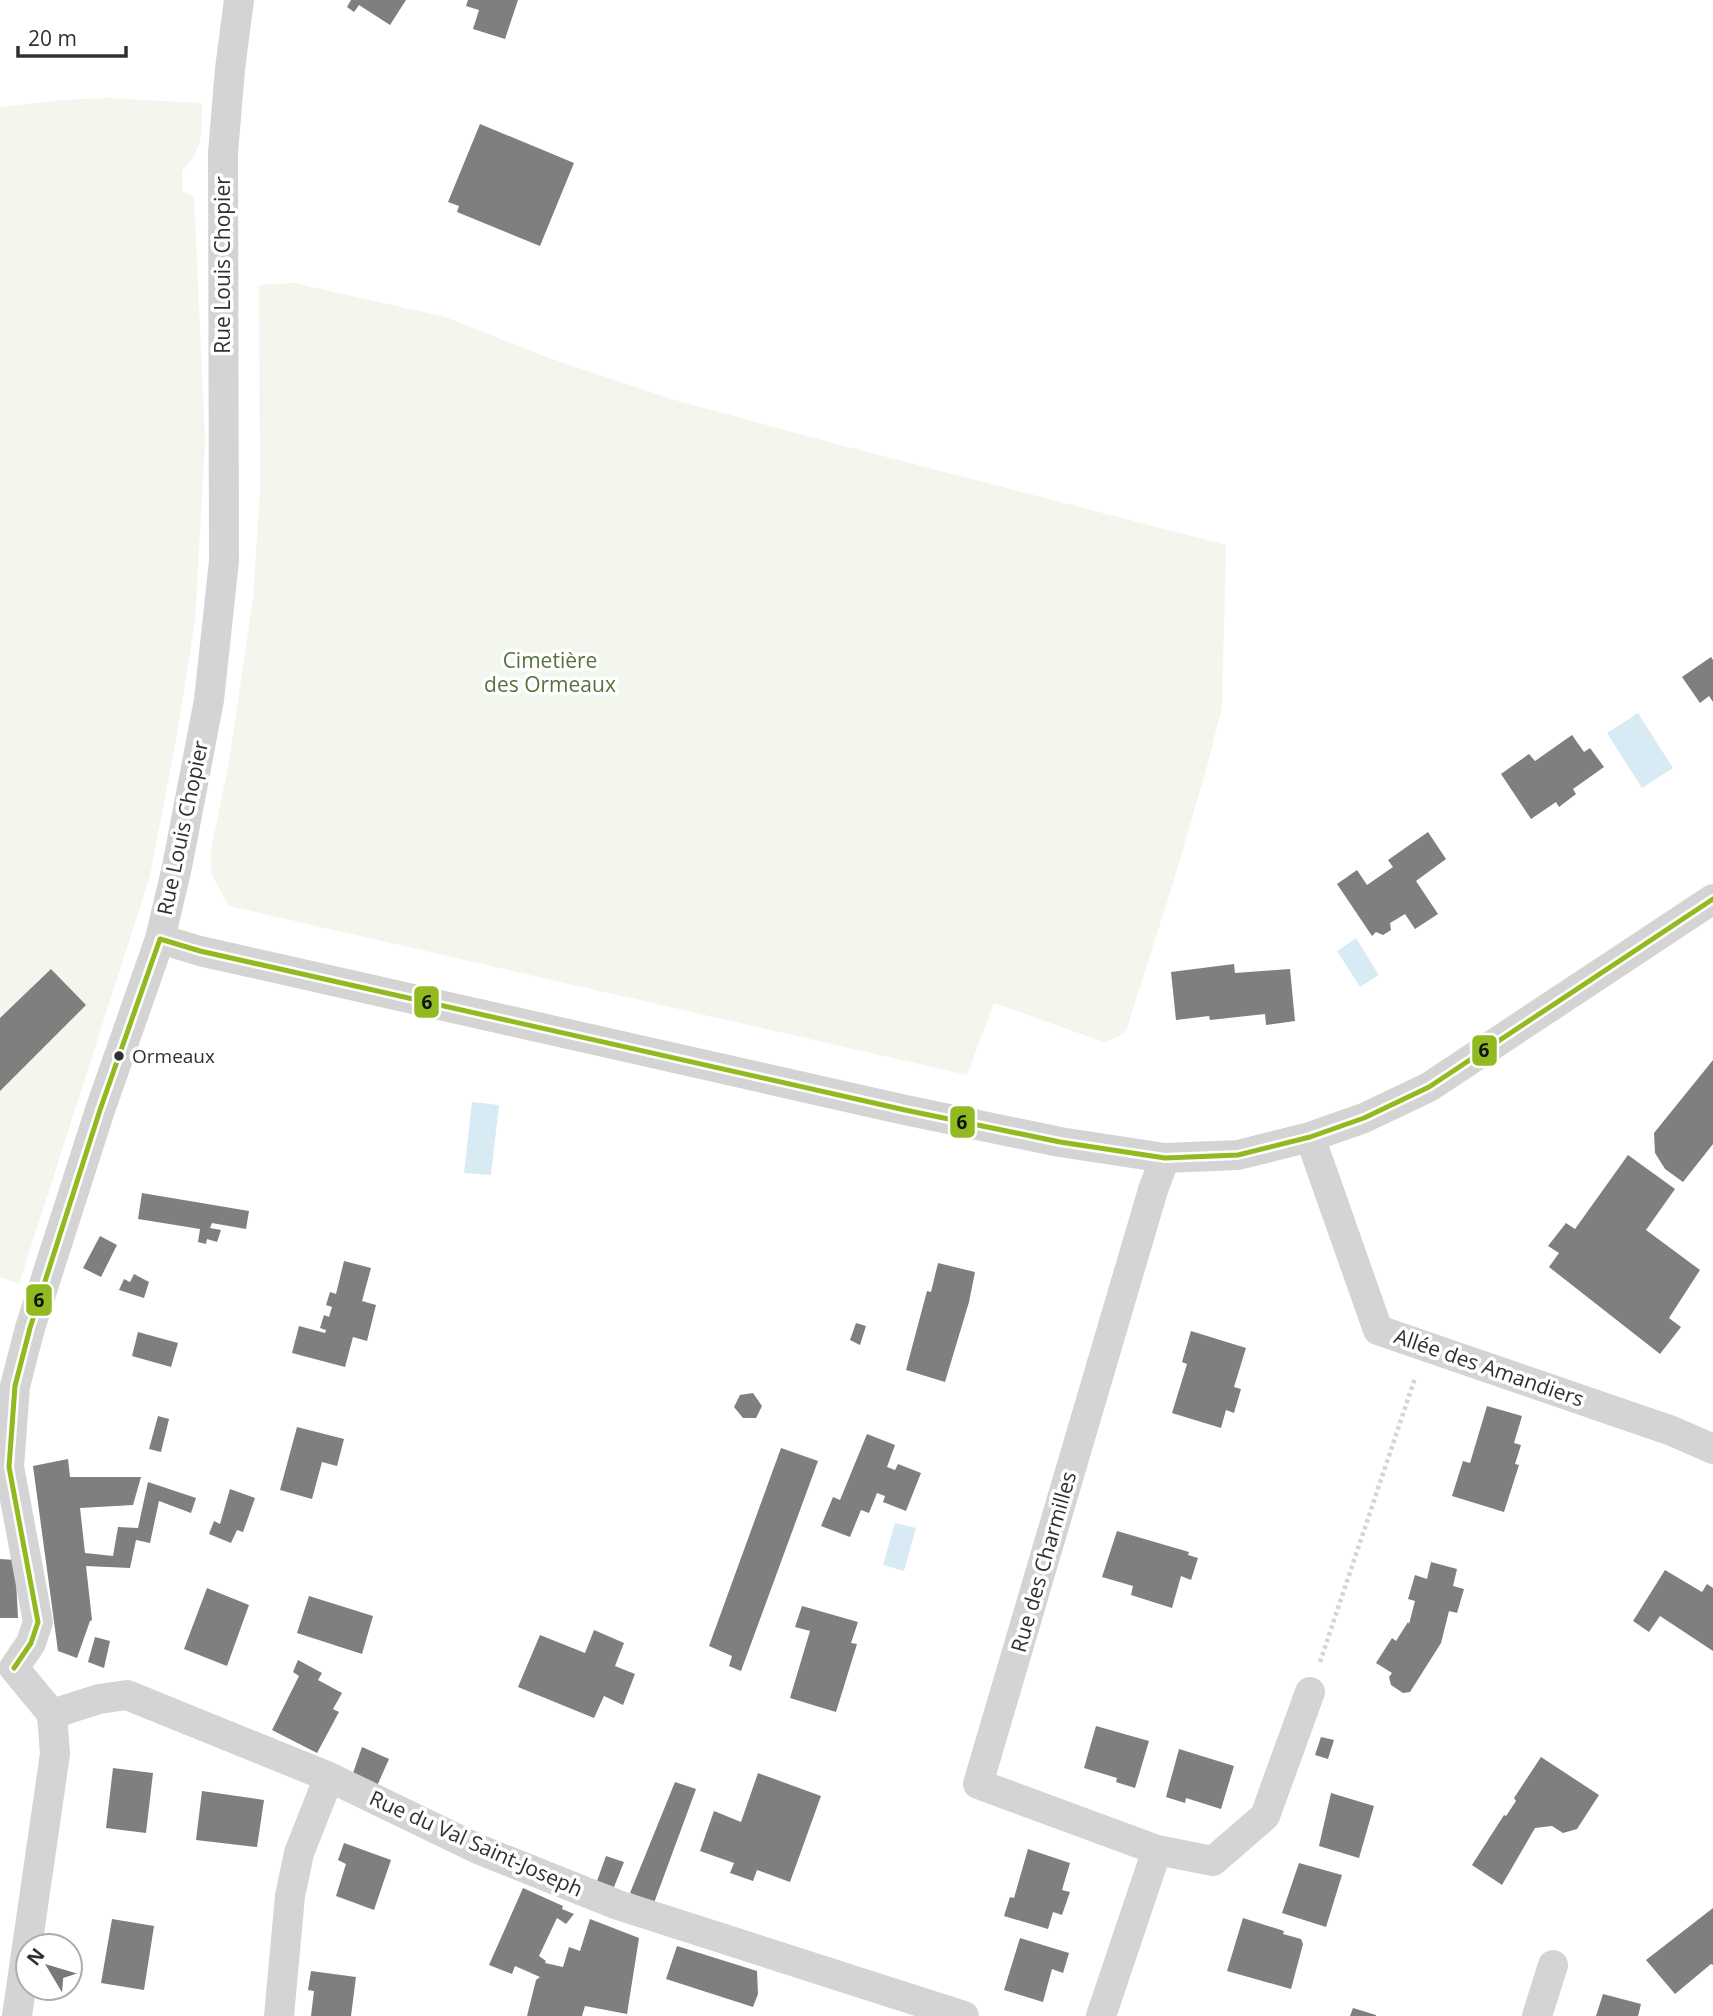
<svg xmlns="http://www.w3.org/2000/svg" width="1713" height="2016" viewBox="0 0 1713 2016" font-family="'Open Sans',sans-serif">
	<rect width="100%" height="100%" fill="#fff"/>
	<!-- green -->
	<path fill="#f2f6ec" d="M109 98 202 103C201 137 205 145 182 171L183 192 194 196 205 441 195 621 176 740 150 876 19 1284 0 1277V107L63 100Z
		M294 283 445 317 549 358 671 399 840 445 1226 545 1222 707 1208 763 1173 883 1126 1031 1120 1036 1104 1042 994 1003 967 1075 229 906 211 873V850L229 762 253 599 260 491 259 285Z"/>
	<!-- water -->
	<path fill="#d8ebf4" d="M1638 713 1673 768 1642 788 1607 733Z
		M1356 938 1379 975 1360 987 1337 951Z
		M472 1102 499 1105 491 1175 464 1173Z
		M895 1523 916 1528 904 1571 883 1565Z"/>
	<!-- building -->
	<path fill="#7f7f7f" d="M351 0H406L390 25 359 5 354 12 347 7Z
		M468 0H518L505 39 473 29 479 10 466 6Z
		M480 124 574 163 540 246 457 212 459 206 448 202Z
		M1711 657 1713 660V702L1709 696 1700 703 1682 677Z
		M1572 735 1584 752 1590 748 1604 767 1573 789 1576 794 1559 807 1556 802 1531 819 1501 774 1529 754 1535 761Z
		M1428 832 1446 859 1416 881 1438 914 1415 929 1405 914 1390 923 1391 930 1383 935 1376 932 1372 936 1337 884 1357 870 1367 885 1393 867 1388 860Z
		M1234 964 1235 973 1290 969 1295 1021 1266 1025 1265 1014 1210 1020 1209 1016 1176 1020 1171 972Z
		M51 969 86 1005 0 1091V1018Z
		M1713 1060V1144L1683 1182 1665 1169 1655 1153 1654 1133Z
		M1628 1155 1675 1189 1646 1230 1700 1270 1669 1318 1681 1327 1660 1354 1549 1267 1559 1253 1548 1246 1566 1223 1575 1229Z
		M142 1193 249 1211 246 1229 212 1223 210 1228 221 1230 217 1242 207 1239 206 1244 198 1242 200 1229 138 1219Z
		M100 1236 117 1245 101 1277 83 1268Z
		M344 1261 371 1268 362 1301 376 1305 367 1341 353 1337 345 1367 292 1353 299 1326 325 1333 326 1330 320 1328 324 1315 329 1317 332 1307 326 1305 330 1292 336 1294Z
		M938 1263 975 1272 969 1302 945 1382 906 1370 927 1291 931 1292Z
		M134 1274 149 1282 144 1298 119 1290 124 1279 130 1282Z
		M856 1323 866 1326 860 1345 850 1340Z
		M1191 1331 1246 1348 1234 1387 1241 1389 1234 1413 1226 1410 1221 1428 1172 1413 1187 1364 1182 1362Z
		M138 1332 178 1343 171 1367 132 1356Z
		M753 1393 762 1406 756 1418H743L734 1407 740 1395Z
		M1487 1406 1522 1416 1514 1443 1521 1445 1515 1464 1519 1465 1504 1512 1452 1496 1463 1461 1470 1463Z
		M158 1416 169 1419 161 1452 149 1449Z
		M297 1427 344 1439 337 1466 322 1462 312 1499 280 1490Z
		M867 1434 895 1445 887 1467 895 1470 898 1464 921 1473 906 1511 883 1502 885 1496 877 1493 869 1513 861 1510 850 1537 821 1526 833 1497 840 1500Z
		M781 1448 818 1461 741 1671 729 1666 732 1656 709 1646Z
		M68 1459 70 1477H141L133 1505 80 1508 85 1553 113 1556 118 1527 138 1528 148 1482 196 1498 191 1513 159 1501 150 1543 136 1540 130 1568 86 1566 92 1620 90 1621 77 1658 58 1651 33 1466Z
		M230 1489 255 1498 243 1532 237 1530 231 1543 209 1534 214 1521 220 1524Z
		M1117 1531 1189 1552 1188 1555 1198 1558 1191 1580 1181 1576 1172 1608 1131 1595 1133 1586 1102 1577Z
		M0 1559 15 1560 18 1618H0Z
		M1431 1562 1457 1569 1453 1586 1464 1589 1457 1613 1449 1611 1441 1643 1410 1692 1403 1693 1391 1685 1389 1677 1392 1673 1376 1663 1392 1638 1396 1641 1408 1622 1409 1624 1415 1601 1408 1599 1415 1575 1427 1579Z
		M1665 1570 1702 1592 1707 1584 1713 1588V1651L1660 1616 1649 1632 1633 1621Z
		M207 1588 249 1605 227 1666 184 1649Z
		M309 1596 373 1616 362 1654 297 1633Z
		M802 1606 858 1622 851 1643 857 1644 836 1712 790 1698 810 1631 795 1627Z
		M594 1630 624 1643 615 1666 635 1674 623 1705 604 1696 594 1718 518 1687 540 1635 585 1653Z
		M95 1637 110 1641 104 1668 88 1662Z
		M298 1660 322 1673 318 1680 342 1693 333 1709 339 1712 317 1753 272 1730 299 1676 293 1672Z
		M1096 1726 1149 1741 1135 1788 1116 1782 1117 1778 1084 1768Z
		M1321 1737 1334 1740 1328 1759 1315 1755Z
		M362 1747 389 1759 377 1786 353 1773Z
		M1179 1749 1234 1766 1221 1809 1186 1798 1185 1803 1166 1797Z
		M1541 1757 1599 1795 1577 1829 1563 1833 1552 1826 1535 1828 1502 1885 1472 1865 1504 1815 1506 1816 1516 1801 1514 1798Z
		M113 1768 153 1773 146 1833 106 1828Z
		M758 1773 821 1796 790 1882 757 1870 753 1881 730 1873 734 1863 700 1851 714 1811 741 1822Z
		M675 1782 696 1789 654 1903 630 1893Z
		M202 1791 264 1800 257 1847 196 1840Z
		M1331 1793 1374 1806 1359 1858 1319 1846Z
		M344 1843 391 1860 374 1910 336 1896 346 1864 338 1860Z
		M1028 1849 1070 1863 1062 1890 1070 1892 1062 1915 1053 1912 1048 1929 1004 1916 1010 1897 1014 1898Z
		M606 1856 624 1862 614 1887 597 1881Z
		M1299 1863 1342 1875 1326 1927 1282 1913Z
		M523 1888 563 1906 562 1909 574 1914 566 1924 557 1918 539 1956 546 1961 545 1963 563 1967 569 1947 580 1951 590 1919 639 1938 627 2014 585 2006 582 2016H527L536 1980 540 1977 515 1966 512 1974 489 1965Z
		M1713 1908V1965L1711 1964 1675 1994 1646 1960Z
		M1243 1918 1284 1931 1283 1934 1301 1939 1303 1944 1291 1989 1227 1971Z
		M112 1919 154 1926 144 1990 101 1983Z
		M1020 1938 1069 1953 1063 1973 1052 1969 1043 2002 1004 1990Z
		M677 1946 757 1971 758 1994 753 2007 666 1979Z
		M311 1971 356 1977 351 2016H311L314 1991 308 1990Z
		M1603 1994 1641 2004 1638 2016H1596Z
		M1353 2008 1376 2015V2016H1350Z"/>
	<g fill="none" stroke-linecap="round" stroke-linejoin="round">
		<!-- path -->
		<path stroke="#d4d4d4" stroke-width="4.5" stroke-dasharray="3.5 3.5" stroke-linecap="butt" d="M1320 1662 1415 1378"/>
		<!-- street -->
		<path stroke="#d4d4d4" stroke-width="30" d="M160 939 200 951 905 1110 1060 1142 1165 1158 1238 1155 1310 1137 1364 1118 1429 1087 1713 899
			M1310 1137 1378 1330 1672 1431 1713 1449
			M14 1668 31 1643 38 1622 9 1467 15 1386 30 1328 100 1110 160 939 177 867 209 700 224 561 223 153 230 69 239 0
			M14 1668 52 1714
			M52 1714 99 1699 127 1695 329 1777 478 1849 618 1905 964 2016
			M1157 1850 978 1784 1153 1190 1165 1158
			M17 2016 55 1754 52 1714
			M279 2016 290 1896 299 1853 329 1777
			M1101 2016 1157 1850 1213 1861 1265 1816 1310 1692
			M1537 2016 1553 1965"/>
		<defs>
			<path id="bus-1" d="M160 939 200 951 905 1110 1060 1142 1165 1158 1238 1155 1310 1137 1364 1118 1429 1087 1713 899
				M14 1668 31 1643 38 1622 9 1467 15 1386 30 1328 100 1110 160 939"/>
		</defs>
		<!-- bus-1 casing -->
		<use href="#bus-1" stroke="#fff" stroke-width="10"/>
		<!-- bus-1 -->
		<use href="#bus-1" stroke="#90ba20" stroke-width="5"/>
	</g>
	<!-- markers -->
	<circle fill="#303030" stroke="#fff" stroke-width="2.5" cx="119" cy="1056" r="6"/>
	<g text-anchor="middle" stroke-width="7" stroke-linejoin="round" paint-order="stroke">
		<!-- bus labels -->
		<g font-size="19" fill="#303030" stroke="#fff" text-anchor="start">
			<text x="132" y="1063">Ormeaux</text>
		</g>
		<!-- street labels -->
		<g font-size="21" fill="#303030" stroke="#fff">
			<text transform="translate(223 265) rotate(-90)" y="7">Rue Louis Chopier</text>
			<text transform="translate(183 828) rotate(-78)" y="7">Rue Louis Chopier</text>
			<text transform="translate(1489 1368) rotate(19)" y="7">Allée des Amandiers</text>
			<text transform="translate(1044 1562) rotate(-74)" y="7">Rue des Charmilles</text>
			<text transform="translate(476 1844) rotate(24)" y="7">Rue du Val Saint-Joseph</text>
		</g>
		<!-- park labels -->
		<g font-size="21" fill="#567139" stroke="#fff">
			<text x="550" y="668">Cimetière<tspan x="550" dy="24">des Ormeaux</tspan></text>
		</g>
	</g>
	<g stroke="#fff" stroke-width="2.5">
		<rect x="413" y="985" width="27" height="34" rx="7" fill="#90ba20"/>
		<rect x="1471" y="1034" width="27" height="33" rx="7" fill="#90ba20"/>
		<rect x="949" y="1105" width="27" height="34" rx="7" fill="#90ba20"/>
		<rect x="25" y="1283" width="28" height="34" rx="7" fill="#90ba20"/>
	</g>
	<g font-size="19" text-anchor="middle" font-weight="bold" fill="#111">
		<text x="427" y="1009">6</text>
		<text x="1484" y="1057">6</text>
		<text x="962" y="1129">6</text>
		<text x="39" y="1307">6</text>
	</g>
	<!-- north arrow -->
	<g transform="translate(49 1967) rotate(308)"><circle r="33" fill="#ffffff" stroke="#acacac" stroke-width="2"/>
	<path d="M0-5L12 26L0 18L-12 26Z" fill="#787878"/>
	<text y="-10" font-size="19" font-weight="bold" text-anchor="middle" fill="#303030">N</text>
	</g>
	<!-- scale -->
	<path d="M18 46v10h108v-10" fill="none" stroke="#303030" stroke-width="3.5"/>
	<text x="28" y="46" font-size="21" fill="#303030" stroke="#ffffff" stroke-width="5" paint-order="stroke">20 m</text>
</svg>
